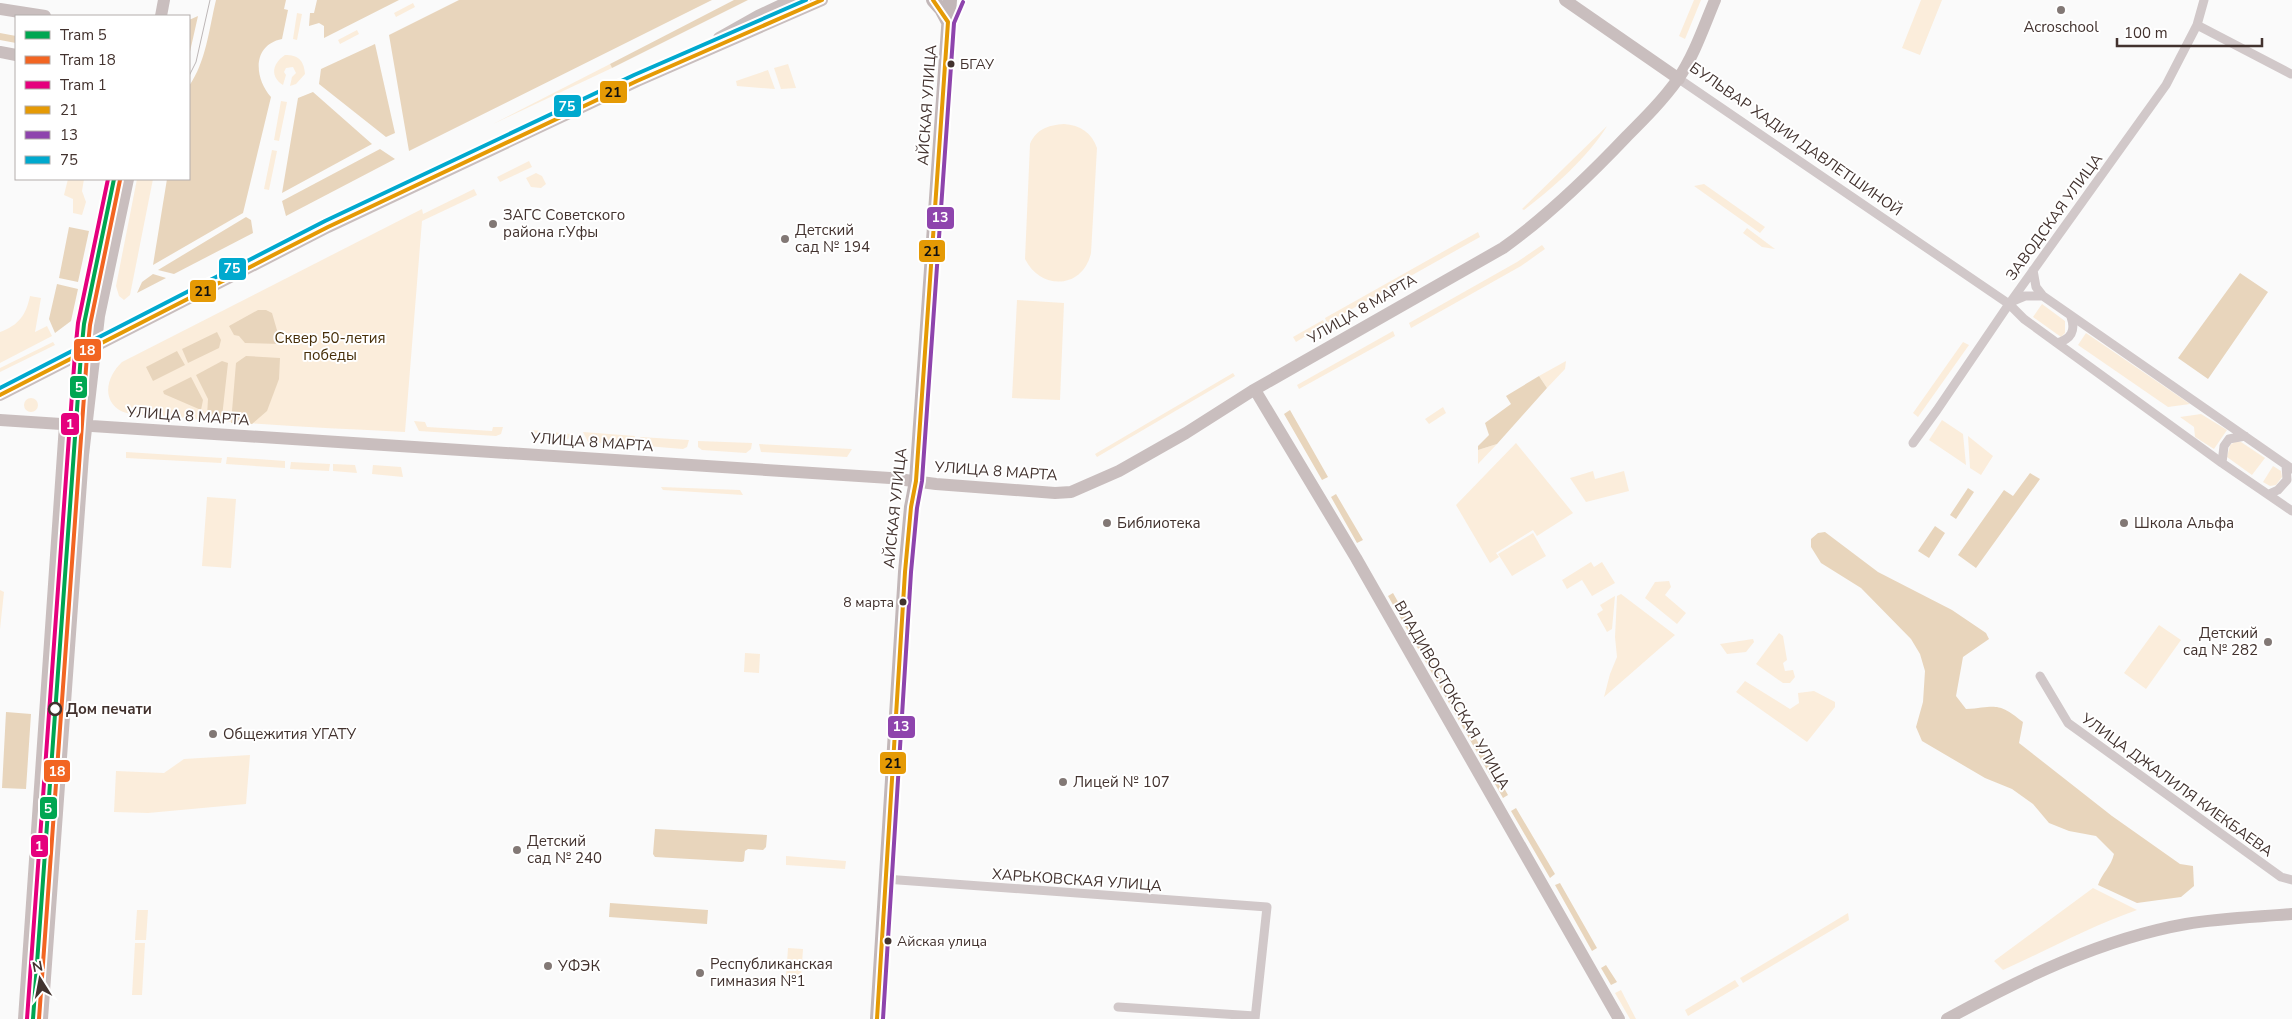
<svg xmlns="http://www.w3.org/2000/svg" width="2292" height="1019" viewBox="0 0 2292 1019" font-family="'Nunito Sans',sans-serif">
	<rect width="100%" height="100%" fill="#fafafa"/>
	<!-- green -->
	<path fill="#fbeddb" d="M1694 0H1701L1685 39 1679 36Z
		M1921 0H1942L1920 55 1902 48Z
		M413 3 415 7 396 17 394 13Z
		M297 13 302 14 297 40 293 39Z
		M357 30 359 34 340 44 338 40Z
		M285 55C298 55 304 60 305 74L296 84 290 86 292 77 296 73 293 67 286 68 284 72 286 75 283 85C269 76 273 63 285 55Z
		M610 64 612 68 493 124Z
		M788 64 796 88 781 89 774 68Z
		M768 70 775 89 737 86 736 81Z
		M281 101 287 102 279 141 274 140Z
		M1064 124C1080 125 1092 133 1097 148L1091 253C1083 289 1041 291 1025 259L1030 144C1036 129 1049 125 1064 124Z
		M1607 126C1590 155 1551 190 1524 210L1522 209Z
		M272 150 277 151 269 190 264 189Z
		M529 161 532 167 500 182 497 177Z
		M536 173 542 176 546 184 541 188 531 187 526 178Z
		M68 179H84L82 191 86 202 82 215 73 213V199L64 195Z
		M137 179H153L130 295 124 300 119 296 116 286Z
		M1704 184 1765 227 1760 233 1694 186Z
		M474 189 477 195 422 221 405 432C326 428 243 424 166 416 155 415 130 416 121 411 100 399 108 375 122 362L422 209 423 214Z
		M1747 228 1775 249 1762 247 1743 233Z
		M1478 232 1480 237 1327 323 1325 318Z
		M1542 245 1545 249 1521 266 1411 328 1409 323 1517 262Z
		M30 296 41 298 35 332 47 326 52 336 0 363V332C19 325 26 315 30 296Z
		M1017 300 1064 303 1060 400 1012 398Z
		M2042 304 2065 321V333L2061 337 2033 317Z
		M1323 320 1325 324 1296 342 1293 337Z
		M1393 331 1395 336 1299 389 1297 385Z
		M2086 333 2190 404 2168 407 2078 345Z
		M53 342 55 345 0 372V368Z
		M1963 342 1969 345 1918 417 1913 413Z
		M1566 361 1565 369 1547 388 1539 376Z
		M1233 373 1235 376 1097 457 1095 454Z
		M24 405a7 7 0 1 1 14 0a7 7 0 1 1-14 0Z
		M1443 407 1446 413 1429 424 1425 419Z
		M2201 414 2227 430 2214 449 2195 437 2194 427 2180 417Z
		M1942 420 1963 434 1966 465 1929 440Z
		M414 421 425 422 427 427 492 431 493 427H503L501 434 496 436 419 431Z
		M531 430 571 434 568 439 564 440 533 437Z
		M583 432 635 436 633 443 630 445 588 442Z
		M1968 436 1993 456 1981 475 1970 468Z
		M640 437 689 440 687 447 683 449 646 446Z
		M698 441 752 443 751 449 746 453 702 450 698 447Z
		M2236 441 2241 442 2265 458 2252 475 2227 457 2230 445Z
		M1516 443 1573 513 1537 536 1533 530 1496 553 1499 557 1490 563 1456 505Z
		M759 444 852 449 847 457 761 452Z
		M1497 444 1478 464V450Z
		M126 452 222 458 221 463 126 458Z
		M227 457 285 461V468L226 464Z
		M291 462 330 464 329 471 290 469Z
		M333 464 355 465 357 473 333 471Z
		M373 465 401 467 403 477 372 474Z
		M2273 466 2281 471 2282 477 2276 485 2270 486 2263 482Z
		M1593 471 1595 479 1624 471 1629 491 1586 502 1570 478Z
		M661 487 740 490 743 495 663 490Z
		M207 497 236 499 231 568 202 566Z
		M1533 533 1546 556 1512 576 1498 554Z
		M1591 562 1594 567 1602 562 1615 583 1592 596 1582 580 1567 589 1562 580Z
		M1669 581 1671 587 1665 595 1686 613 1677 624 1645 598 1655 582Z
		M0 590 4 592 0 629Z
		M1621 594 1675 635 1604 697 1610 674 1617 657 1615 637 1617 596Z
		M1615 596 1612 629 1607 632 1597 614 1603 610 1600 605Z
		M2159 625 2181 640 2146 689 2124 673Z
		M1779 633 1783 636 1787 660 1783 663 1785 671 1793 670 1795 677 1790 683H1783L1756 664Z
		M1753 639 1754 642 1746 652 1727 654 1720 644Z
		M745 653 760 654 759 673 744 672Z
		M1745 681 1790 709 1799 703 1798 693 1814 691 1835 702V707L1807 742 1736 692Z
		M250 755 246 804 148 813 114 812 116 771 164 773 184 759Z
		M786 856 846 861 845 869 786 865Z
		M2093 888 2137 910C2091 926 2048 950 2003 970L1994 961Z
		M137 910H148L146 940H135Z
		M1848 913 1849 920 1743 983 1740 978Z
		M135 943H145L142 995H132Z
		M788 948 803 949 801 978 786 977Z
		M1735 980 1739 986 1688 1016 1685 1010Z
		M1621 990 1636 1019H1630L1615 993Z"/>
	<!-- forest -->
	<path fill="#e8d5bc" d="M216 0H286L284 9 288 10 282 39C252 45 254 78 271 97L243 213 153 265 167 179H189V86C206 62 209 29 216 0Z
		M317 0H399L324 38V26L319 23 309 26 310 13H314Z
		M459 0H712L409 151 389 35Z
		M734 0H748L612 68 610 64Z
		M198 16 189 56V20Z
		M0 33 16 36V43L0 40Z
		M375 44 395 133 386 137 319 84 321 69Z
		M313 92 372 144 282 193 298 98Z
		M380 149 395 159 286 216 282 201Z
		M246 217 251 220 253 233 174 274 158 270Z
		M69 227 89 231 78 282 59 278Z
		M2240 273 2268 292 2208 379 2178 358Z
		M153 274 166 278 137 293 142 282Z
		M57 284 78 289 71 321 55 333 49 319Z
		M258 310H266L272 313 281 344 245 343 239 336 234 335 229 326Z
		M217 332 221 340 219 348 188 363 182 349Z
		M177 351 185 365 153 381 146 367Z
		M246 356 280 358 279 379 267 411 252 424 231 423 236 363Z
		M222 361 228 363 222 417 207 416 208 399 196 375Z
		M1539 376 1547 388 1497 444 1478 450V446L1489 435 1485 423 1511 404 1506 396Z
		M191 377 203 400 201 410 164 394 163 391Z
		M1290 410 1328 477 1322 480 1284 414Z
		M2030 473 2040 479 1976 568 1958 555 2004 490 2013 496Z
		M1968 488 1974 492 1956 519 1950 515Z
		M1336 494 1363 540 1357 543 1331 497Z
		M1935 526 1945 533 1929 558 1918 551Z
		M1825 532 1878 572 1952 610 1986 633 1989 639 1963 657 1956 696 1966 709C1996 707 1997 701 2023 722L2019 743 2112 816 2180 864 2193 866 2194 886 2181 897 2137 903 2098 885C2102 873 2111 867 2114 854L2096 836 2069 831 2049 823 2033 804 2012 789 1985 778 1922 741 1916 727 1923 702 1925 671 1920 654 1911 639 1861 588 1821 563 1811 547V539L1818 533Z
		M1393 593 1508 795 1503 798 1388 596Z
		M6 712 31 714 26 789 2 788Z
		M1516 808 1555 874 1550 878 1511 811Z
		M655 829 767 835 766 847 763 850 748 849 745 851 744 861 742 862 655 857 653 854Z
		M1560 883 1597 948 1592 951 1555 885Z
		M610 903 708 910 707 924 609 917Z
		M1606 965 1617 982 1611 985 1601 968Z"/>
	<g fill="none" stroke-linecap="round" stroke-linejoin="round">
		<!-- street -->
		<path stroke="#d1c8c9" stroke-width="9" d="M2197 25 2291 74
			M1679 79 2009 304 2024 319 2222 463 2292 511
			M2033 270 2036 287 2043 296
			M2013 301 2025 296H2043L2292 469
			M2057 343C2071 339 2076 331 2071 317
			M1913 443 1937 410 2009 304 2166 85 2197 25 2204 0
			M2222 463 2224 446 2229 439 2245 436
			M2269 494 2278 490 2287 480 2286 465
			M2040 676 2068 723 2281 877 2292 880
			M885 879 1267 907 1255 1019
			M1118 1007 1255 1016"/>
		<!-- secondary -->
		<path stroke="#c9bebe" stroke-width="12" d="M1565 0 1679 79
			M0 9 45 16
			M161 16 164 0
			M719 38 758 16 792 0
			M0 52 16 55
			M1255 390 1356 558 1619 1019
			M0 395 328 227 637 81 822 0
			M0 420 890 478 936 484 1055 493 1071 492 1119 471 1186 433 1252 391 1503 248C1548 216 1589 176 1627 136 1645 118 1663 100 1678 79 1694 56 1704 26 1715 0
			M24 1019 65 425
			M42 1019 83 455 99 316 128 179
			M1947 1019C2022 978 2101 939 2186 924 2221 918 2257 917 2292 914"/>
		<!-- primary -->
		<path stroke="#c2b7b8" stroke-width="14" d="M933 0 941 9 948 22
			M877 1019 905 572 911 507 916 481 950 0"/>
		<!-- tram -->
		<path stroke="#bcb6b6" stroke-width="1" d="M189 76 196 62 210 0"/>
		<defs>
			<path id="bus-1" d="M0 395 328 227 637 81 822 0
				M877 1019 905 572 911 507 916 481 948 22 933 0"/>
			<path id="bus-2" d="M883 1019 911 572 917 508 922 481 954 23 963 2"/>
			<path id="bus-3" d="M0 388 325 221 634 75 806 0"/>
		</defs>
		<!-- bus-1 casing -->
		<use href="#bus-1" stroke="#fff" stroke-width="8"/>
		<!-- bus-2 casing -->
		<use href="#bus-2" stroke="#fff" stroke-width="8"/>
		<!-- bus-3 casing -->
		<use href="#bus-3" stroke="#fff" stroke-width="8"/>
		<!-- bus-1 -->
		<use href="#bus-1" stroke="#e59a05" stroke-width="4"/>
		<!-- bus-2 -->
		<use href="#bus-2" stroke="#8e44ad" stroke-width="4"/>
		<!-- bus-3 -->
		<use href="#bus-3" stroke="#00a9ce" stroke-width="4"/>
		<defs>
			<path id="tram-1" d="M33 1019 81 354 84 324 114 179"/>
			<path id="tram-2" d="M39 1019 87 355 90 325 120 180"/>
			<path id="tram-3" d="M27 1019 75 353 78 323 108 179"/>
		</defs>
		<!-- tram-1 casing -->
		<use href="#tram-1" stroke="#fff" stroke-width="8"/>
		<!-- tram-2 casing -->
		<use href="#tram-2" stroke="#fff" stroke-width="8"/>
		<!-- tram-3 casing -->
		<use href="#tram-3" stroke="#fff" stroke-width="8"/>
		<!-- tram-1 -->
		<use href="#tram-1" stroke="#00a651" stroke-width="4"/>
		<!-- tram-2 -->
		<use href="#tram-2" stroke="#f26522" stroke-width="4"/>
		<!-- tram-3 -->
		<use href="#tram-3" stroke="#e5007d" stroke-width="4"/>
	</g>
	<!-- markers -->
	<g fill="#827875" stroke="#fff" stroke-width="2">
		<circle cx="2061" cy="10" r="5"/>
		<circle cx="493" cy="224" r="5"/>
		<circle cx="785" cy="239" r="5"/>
		<circle cx="1107" cy="523" r="5"/>
		<circle cx="2124" cy="523" r="5"/>
		<circle cx="2268" cy="642" r="5"/>
		<circle cx="213" cy="734" r="5"/>
		<circle cx="1063" cy="782" r="5"/>
		<circle cx="517" cy="850" r="5"/>
		<circle cx="548" cy="966" r="5"/>
		<circle cx="700" cy="973" r="5"/>
	</g>
	<g fill="#42322e" stroke="#fff" stroke-width="2">
		<circle cx="951" cy="64" r="4.5"/>
		<circle cx="903" cy="602" r="4.5"/>
		<circle cx="888" cy="941" r="4.5"/>
	</g>
	<circle fill="#fff" stroke="#42322e" stroke-width="2.5" cx="55" cy="709" r="6"/>
	<g text-anchor="middle" stroke-width="4" stroke-linejoin="round" paint-order="stroke">
		<!-- bus labels -->
		<g font-size="14" fill="#42322e" stroke="#fff" text-anchor="start">
			<text x="960" y="69">БГАУ</text>
			<text x="894" y="607" text-anchor="end">8 марта</text>
			<text x="897" y="946">Айская улица</text>
		</g>
		<!-- poi labels -->
		<g font-size="15" fill="#42322e" stroke="#fff" text-anchor="start">
			<text x="2061" y="32" text-anchor="middle">Acroschool</text>
			<text x="503" y="220">ЗАГС Советского<tspan x="503" dy="17">района г.Уфы</tspan></text>
			<text x="795" y="235">Детский<tspan x="795" dy="17">сад № 194</tspan></text>
			<text x="1117" y="528">Библиотека</text>
			<text x="2134" y="528">Школа Альфа</text>
			<text x="2258" y="638" text-anchor="end">Детский<tspan x="2258" dy="17">сад № 282</tspan></text>
			<text x="223" y="739">Общежития УГАТУ</text>
			<text x="1073" y="787">Лицей № 107</text>
			<text x="527" y="846">Детский<tspan x="527" dy="17">сад № 240</tspan></text>
			<text x="710" y="969">Республиканская<tspan x="710" dy="17">гимназия №1</tspan></text>
			<text x="558" y="971">УФЭК</text>
		</g>
		<!-- street labels -->
		<g font-size="15" fill="#42322e" stroke="#fff">
			<text transform="translate(927 105) rotate(-86)" y="5">АЙСКАЯ УЛИЦА</text>
			<text transform="translate(1796 139) rotate(35)" y="5">БУЛЬВАР ХАДИИ ДАВЛЕТШИНОЙ</text>
			<text transform="translate(2054 217) rotate(-54)" y="5">ЗАВОДСКАЯ УЛИЦА</text>
			<text transform="translate(1362 309) rotate(-30)" y="5">УЛИЦА 8 МАРТА</text>
			<text transform="translate(188 416) rotate(4)" y="5">УЛИЦА 8 МАРТА</text>
			<text transform="translate(592 442) rotate(4)" y="5">УЛИЦА 8 МАРТА</text>
			<text transform="translate(996 471) rotate(4)" y="5">УЛИЦА 8 МАРТА</text>
			<text transform="translate(895 508) rotate(-84)" y="5">АЙСКАЯ УЛИЦА</text>
			<text transform="translate(1452 695) rotate(60)" y="5">ВЛАДИВОСТОКСКАЯ УЛИЦА</text>
			<text transform="translate(2177 785) rotate(36)" y="5">УЛИЦА ДЖАЛИЛЯ КИЕКБАЕВА</text>
			<text transform="translate(1077 880) rotate(4)" y="5">ХАРЬКОВСКАЯ УЛИЦА</text>
		</g>
		<!-- park labels -->
		<g font-size="15" fill="#462e08" stroke="#fff">
			<text x="330" y="343">Сквер 50-летия<tspan x="330" dy="17">победы</tspan></text>
		</g>
		<!-- stop labels -->
		<g font-size="15" font-weight="bold" fill="#42322e" stroke="#fff" text-anchor="start">
			<text x="66" y="714">Дом печати</text>
		</g>
	</g>
	<g stroke="#fff" stroke-width="2">
		<rect x="599" y="80" width="29" height="24" rx="5" fill="#e59a05"/>
		<rect x="553" y="94" width="29" height="24" rx="5" fill="#00a9ce"/>
		<rect x="926" y="206" width="29" height="24" rx="5" fill="#8e44ad"/>
		<rect x="918" y="239" width="28" height="24" rx="5" fill="#e59a05"/>
		<rect x="218" y="257" width="29" height="24" rx="5" fill="#00a9ce"/>
		<rect x="189" y="279" width="28" height="24" rx="5" fill="#e59a05"/>
		<rect x="73" y="338" width="29" height="24" rx="5" fill="#f26522"/>
		<rect x="69" y="375" width="19" height="24" rx="5" fill="#00a651"/>
		<rect x="60" y="412" width="20" height="24" rx="5" fill="#e5007d"/>
		<rect x="887" y="715" width="29" height="24" rx="5" fill="#8e44ad"/>
		<rect x="879" y="751" width="28" height="24" rx="5" fill="#e59a05"/>
		<rect x="43" y="759" width="28" height="24" rx="5" fill="#f26522"/>
		<rect x="39" y="796" width="19" height="24" rx="5" fill="#00a651"/>
		<rect x="30" y="834" width="19" height="24" rx="5" fill="#e5007d"/>
	</g>
	<g font-size="14" text-anchor="middle" font-weight="bold" fill="#fff">
		<text x="567" y="111">75</text>
		<text x="940" y="222">13</text>
		<text x="232" y="273">75</text>
		<text x="87" y="355">18</text>
		<text x="79" y="392">5</text>
		<text x="70" y="429">1</text>
		<text x="901" y="731">13</text>
		<text x="57" y="776">18</text>
		<text x="48" y="813">5</text>
		<text x="39" y="851">1</text>
	</g>
	<g font-size="14" text-anchor="middle" font-weight="bold" fill="#111">
		<text x="613" y="97">21</text>
		<text x="932" y="256">21</text>
		<text x="203" y="296">21</text>
		<text x="893" y="768">21</text>
	</g>
	<!-- legend -->
	<rect x="15" y="15" width="175" height="165" fill="#ffffff" stroke="#b3adab"/>
	<rect x="25" y="31" width="25" height="8" fill="#00a651" stroke="#b3adab"/>
	<text x="60" y="40" font-size="15" fill="#42322e">Tram 5</text>
	<rect x="25" y="56" width="25" height="8" fill="#f26522" stroke="#b3adab"/>
	<text x="60" y="65" font-size="15" fill="#42322e">Tram 18</text>
	<rect x="25" y="81" width="25" height="8" fill="#e5007d" stroke="#b3adab"/>
	<text x="60" y="90" font-size="15" fill="#42322e">Tram 1</text>
	<rect x="25" y="106" width="25" height="8" fill="#e59a05" stroke="#b3adab"/>
	<text x="60" y="115" font-size="15" fill="#42322e">21</text>
	<rect x="25" y="131" width="25" height="8" fill="#8e44ad" stroke="#b3adab"/>
	<text x="60" y="140" font-size="15" fill="#42322e">13</text>
	<rect x="25" y="156" width="25" height="8" fill="#00a9ce" stroke="#b3adab"/>
	<text x="60" y="165" font-size="15" fill="#42322e">75</text>
	<!-- north arrow -->
	<g transform="translate(40 979) rotate(349)" stroke="#ffffff" stroke-width="4" paint-order="stroke">
	<path d="M0-4L9 19L0 12L-9 19Z" fill="#42322e"/>
	<text y="-8" font-size="14" font-weight="bold" text-anchor="middle" fill="#42322e">N</text>
	</g>
	<!-- scale -->
	<path d="M2117 38v8h145v-8" fill="none" stroke="#42322e" stroke-width="2.5"/>
	<text x="2124" y="38" font-size="15" fill="#42322e" stroke="#ffffff" stroke-width="4" paint-order="stroke">100 m</text>
</svg>
